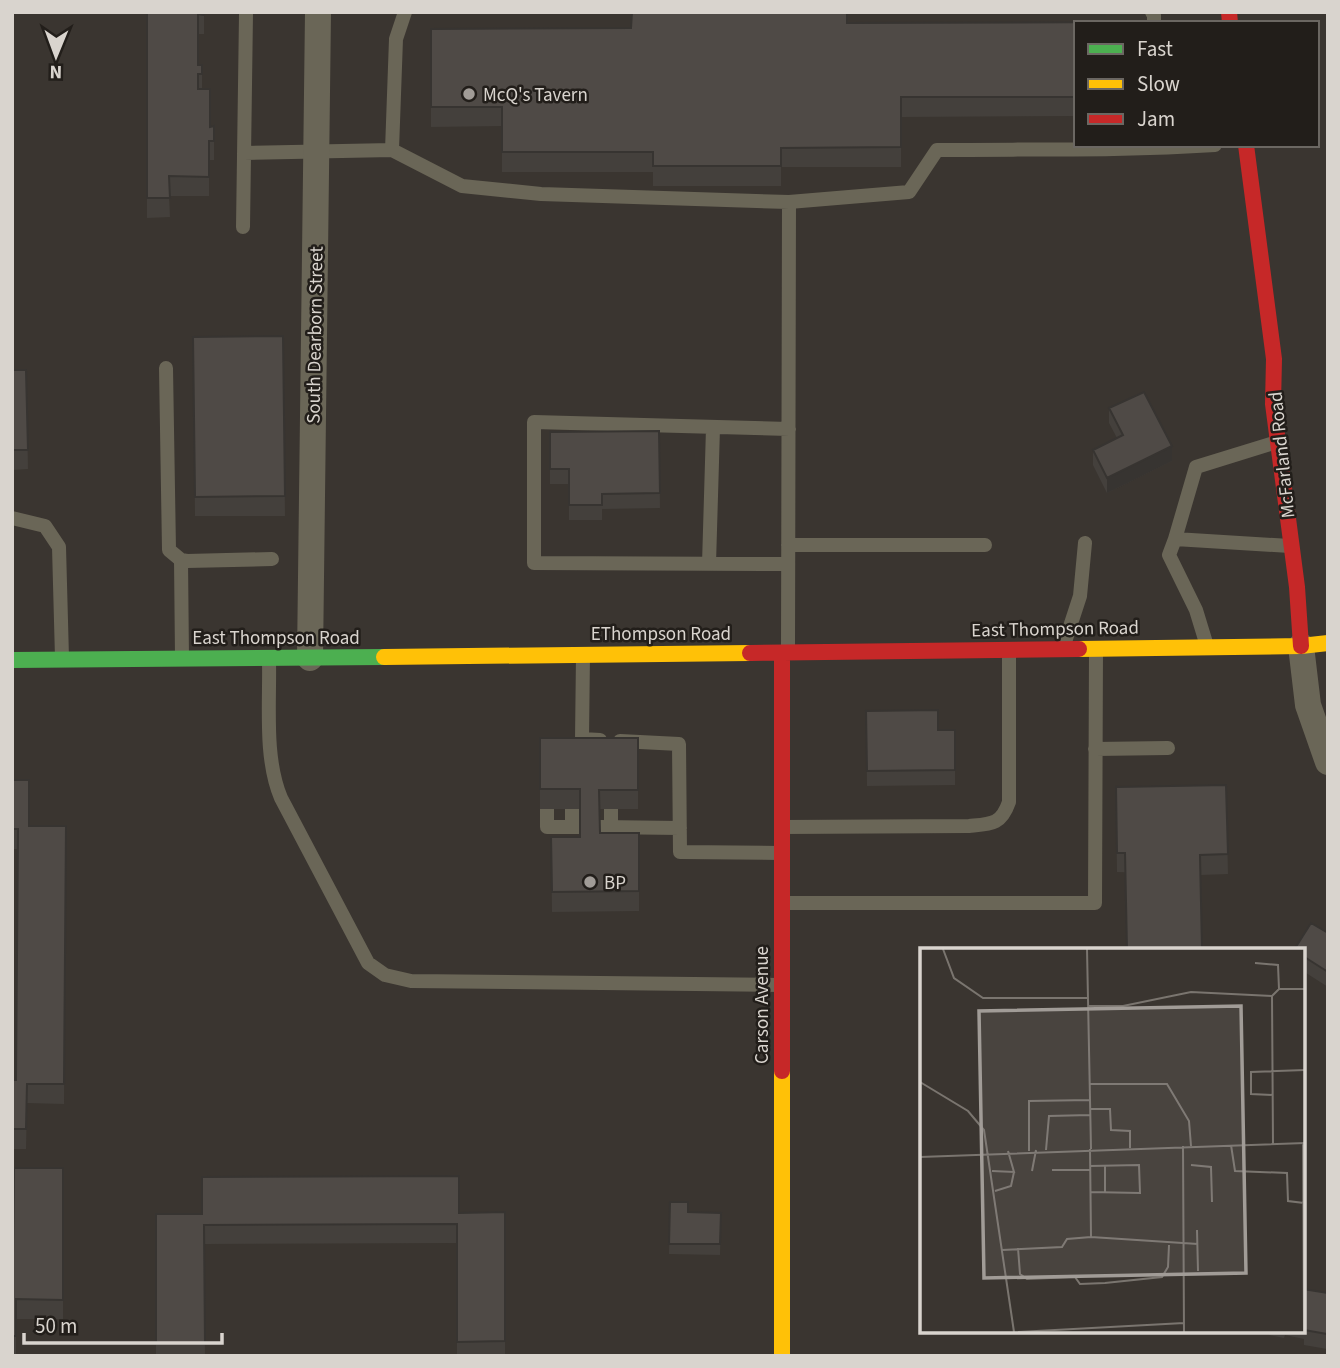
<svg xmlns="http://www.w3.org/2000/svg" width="1340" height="1368" viewBox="0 0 1340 1368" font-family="'Source Sans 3',sans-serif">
	<rect width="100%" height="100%" fill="#3a3530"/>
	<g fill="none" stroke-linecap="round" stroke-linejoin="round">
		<!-- lane -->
		<path stroke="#6a6657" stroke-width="14" d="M1152 12 1154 15V23
			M392 150 396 39 405 12
			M244 153 392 150 462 186 541 194 789 202 909 192 937 150C1030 149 1122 151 1215 145
			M243 227 246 14
			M166 368 169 550 181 560 187 561 272 559
			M12 518 45 526 59 547 62 658
			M1175 539 1196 467 1277 442
			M788 545H985
			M181 560 182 657
			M709 564 713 428
			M788 564 534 563V422L789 429
			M1207 646 1196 610 1169 555 1175 539 1290 546
			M1063 648 1080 596 1085 543
			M788 652 789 202
			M583 655 582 739 600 740
			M269 661C270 704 264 758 281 798L368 963 385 975 411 981 781 985
			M620 741 679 744 680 852 781 853
			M1095 749 1168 748
			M547 809V827H580
			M572 827V809
			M600 827 680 828
			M611 827V809
			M783 827 969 826C991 824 1001 825 1009 802V651
			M783 903H1095L1096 651"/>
		<!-- street -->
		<path stroke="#6a6657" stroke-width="26" d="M1301 646 1308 705 1328 762
			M310 658 318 12"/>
		<!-- fast -->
		<path stroke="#4caf50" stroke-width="16" d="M12 660 384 657"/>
		<!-- slow -->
		<path stroke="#ffc107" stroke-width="16" d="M1079 649 1301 646 1328 643
			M384 657 750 653
			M782 1071V1356"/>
		<!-- jam -->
		<path stroke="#c62828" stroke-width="16" d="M1229 12 1230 23
			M1246 145 1274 359 1273 404 1297 587 1301 646
			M750 653 1079 649
			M782 653V1071"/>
	</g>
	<!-- wall -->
	<path fill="#44403c" d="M147 12H204V34H198V65H202V89L210 127 214 126V160H209V196H169L170 217 147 218Z
		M847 23H1076V116L901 117V167H781V186H653V172H502V126L431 127V29L631 28Z
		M283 336 285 516H195L193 337Z
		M12 370H26L28 469 12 470Z
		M1109 408 1172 461 1107 493 1093 465V450L1117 438 1109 423Z
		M659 431 660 508 602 509V520H569V484H550V432Z
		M866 711 938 730H955V785L867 786Z
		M540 738H638V809H599L600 833H639V911L552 912 551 837H580V809H540Z
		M12 780 29 826H66L64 1104 27 1103 26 1149H12V1080H16L18 849H12Z
		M1226 785 1228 874 1201 875 1117 872 1116 807Z
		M1328 933V987L1303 971V950Z
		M63 1168V1319H16V1356H12V1287H14Z
		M670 1202 688 1212 721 1213 720 1255 669 1254Z
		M505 1212V1356H457V1243L204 1244 205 1356H156V1214Z
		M1303 1289 1328 1293 1327 1349 1304 1345V1339L1285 1335 1284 1338 1269 1335V1331H1303Z"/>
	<!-- shaded-wall -->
	<path fill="#373431" d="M1172 446V461L1107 493V478Z"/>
	<!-- building -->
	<path fill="#4f4a46" stroke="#373431" stroke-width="2" d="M147 12H204V15L198 14V65H202V74H198V89H210V127L214 126V141H209V177L169 176 170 198H147Z
		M632 12H847V23L1128 22V23H1076V97H901V147L781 148V166H653V152H502V107H431V29L631 28Z
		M283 336 285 496 195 497 193 337Z
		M12 370H26L28 450H12Z
		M1144 392 1172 446 1107 478 1093 450 1123 435 1109 408Z
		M659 431 660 493 602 494V505H569V469H550V432Z
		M938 710V730H955V770L867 771 866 711Z
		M540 738H638V790H599L600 833H639V891L552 892 551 837H580V789H540Z
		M12 780H29V826H66L64 1084H27L26 1129H12V1080H16L18 829H12Z
		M1226 785 1228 854 1200 855 1202 950H1127L1125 853H1117L1116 787Z
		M1311 923 1328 933V972L1303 956V950H1294Z
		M14 1168H63V1300L16 1299V1336H12Z
		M459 1176V1213L505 1212V1341L457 1342V1224L204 1225 205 1344H156V1214H202V1177Z
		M670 1202H688V1212L721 1213 720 1244H669Z
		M1303 1289 1328 1293 1327 1334 1304 1330 1305 1324H1303Z"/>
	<!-- markers -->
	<g fill="#a19c97" stroke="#221e1a" stroke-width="2.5">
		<circle cx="469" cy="94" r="7"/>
		<circle cx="590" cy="882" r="7"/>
	</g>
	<g text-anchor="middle" stroke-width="5" stroke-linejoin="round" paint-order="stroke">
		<!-- poi labels -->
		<g font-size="19" fill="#d9d4ce" stroke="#221e1a" text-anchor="start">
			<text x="483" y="101">McQ's Tavern</text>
			<text x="604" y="889">BP</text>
		</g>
		<!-- street labels -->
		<g font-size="19" fill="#d9d4ce" stroke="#221e1a">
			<text transform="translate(314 335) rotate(-89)" y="7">South Dearborn Street</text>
			<text transform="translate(1281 455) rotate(-96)" y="7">McFarland Road</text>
			<text transform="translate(1055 628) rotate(-1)" y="7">East Thompson Road</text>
			<text x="661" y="640">EThompson Road</text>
			<text x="276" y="644">East Thompson Road</text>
			<text transform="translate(761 1005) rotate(-90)" y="7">Carson Avenue</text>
		</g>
	</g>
	<!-- overview -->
	<g transform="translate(920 948)">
		<rect width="385" height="385" fill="#3a3530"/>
		<path fill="none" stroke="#7a756f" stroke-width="2" d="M23 1 34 30 63 50H168M167 1 171 201M335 15 358 17 359 41M352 48 353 196M352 48 359 41H385M168 58H203L271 44 352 48M0 134 48 163 64 182 94 384M170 136H247L269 173 271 198M353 147 331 146V124L385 122M170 161H190L191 182 210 183V200M383 195 384 384M311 197 315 223 367 225 368 253 384 255M263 198 264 384M170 201 171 289M126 202 129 168 170 167M109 203V153L170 152M0 209 385 195M271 217 291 219 292 254M170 218 219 217 220 245 170 244M132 222H170M72 223 94 224 88 203M112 223 116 202M75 243 91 238 94 224M185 244V218M277 282 278 323M98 300 100 326 107 331 155 329 160 336 185 335 242 329 248 319 249 297M82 302 142 299 147 291 171 289 278 296M98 384 264 375"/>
		<path fill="#a19c97" fill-opacity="0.15" stroke="#a19c97" stroke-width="3.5" d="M321 58 326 325 64 330 59 63Z"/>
		<rect width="385" height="385" fill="none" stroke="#d9d4ce" stroke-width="3.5"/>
	</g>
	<!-- border -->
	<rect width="1340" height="1368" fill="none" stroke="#d9d4ce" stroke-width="28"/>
	<!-- legend -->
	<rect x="1074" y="21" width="245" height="126" fill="#221e1a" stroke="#6b6762" stroke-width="2"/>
	<rect x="1088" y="44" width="35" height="10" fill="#4caf50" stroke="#6b6762" stroke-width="2"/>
	<text x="1137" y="56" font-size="21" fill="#d9d4ce">Fast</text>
	<rect x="1088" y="79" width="35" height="10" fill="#ffc107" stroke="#6b6762" stroke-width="2"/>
	<text x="1137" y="91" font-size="21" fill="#d9d4ce">Slow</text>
	<rect x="1088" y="114" width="35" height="10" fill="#c62828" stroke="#6b6762" stroke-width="2"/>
	<text x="1137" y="126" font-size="21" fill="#d9d4ce">Jam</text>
	<!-- north arrow -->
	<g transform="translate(56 56) rotate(181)" stroke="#221e1a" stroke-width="5" paint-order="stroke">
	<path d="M0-5L12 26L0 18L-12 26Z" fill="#d9d4ce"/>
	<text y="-10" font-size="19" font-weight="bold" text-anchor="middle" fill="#d9d4ce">N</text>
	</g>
	<!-- scale -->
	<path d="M24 1333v10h198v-10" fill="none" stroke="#d9d4ce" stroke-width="3.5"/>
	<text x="35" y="1333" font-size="21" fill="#d9d4ce" stroke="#221e1a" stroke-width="5" paint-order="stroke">50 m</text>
</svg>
